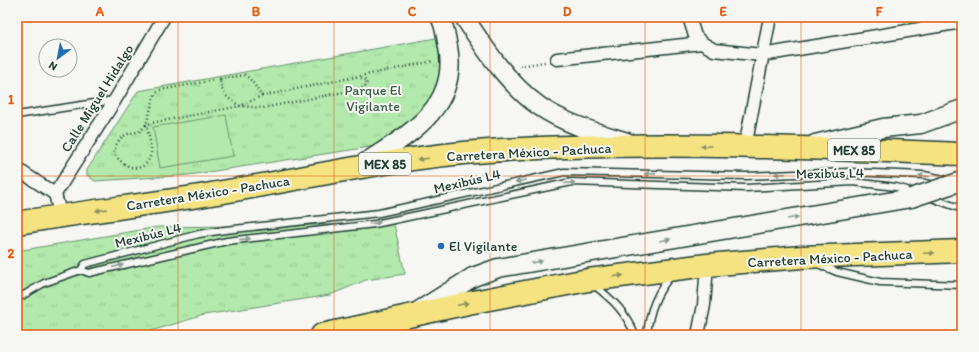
<svg xmlns="http://www.w3.org/2000/svg" width="979" height="352" viewBox="0 0 979 352" font-family="Itim,sans-serif">
	<defs>
		<pattern id="grass-tufts" width="24" height="20" patternUnits="userSpaceOnUse"><rect width="24" height="20" fill="#b3e9ac"/><path d="M3 7l-1-3M5 7V3M7 7l1-3M15 17l-1-3M17 17v-4M19 17l1-3" fill="none" stroke="#9ac995"/></pattern>
	</defs>
	<rect width="100%" height="100%" fill="#f6f6f2"/>
	<filter id="ink" filterUnits="userSpaceOnUse"><feTurbulence type="fractalNoise" baseFrequency=".025" numOctaves="2"/><feDisplacementMap in="SourceGraphic" scale="8" xChannelSelector="R" yChannelSelector="G"/><feConvolveMatrix kernelMatrix="1 2 1 2 8 2 1 2 1" color-interpolation-filters="sRGB"/></filter>
	<g filter="url(#ink)">
		<!-- grass -->
		<path fill="url(#grass-tufts)" stroke="#699370" d="M436 38 445 53 439 96 389 144 189 175 95 181 87 175V170L138 91Z
			M394 224 405 274 366 280 330 295 204 315 138 335H17V251L158 227Z"/>
		<!-- pitch -->
		<path fill="#b3e9ac" stroke="#699370" d="M899 17H954L908 25Z
			M226 115 233 156 160 168 153 127Z"/>
		<g fill="none" stroke-linecap="round" stroke-linejoin="round">
			<defs>
				<path id="lane" d="M17 115 114 100
					M929 197 962 209
					M818 264 837 272 880 282 962 285
					M81 270 89 273 227 241 375 224 572 182 746 188 853 182 896 187 914 192
					M594 285C614 301 625 311 635 335
					M17 299 44 283 81 270 85 264 199 234 225 230 379 213 564 172 746 176 849 172 924 175 948 180
					M647 335C649 312 656 292 672 275"/>
				<path id="street" d="M689 17 695 36 702 43 714 50 762 55 962 22
					M557 59 702 43
					M745 147 770 17
					M17 169 55 194 61 217
					M55 194 115 100 164 17
					M698 335 704 305 707 265"/>
				<path id="secondary" d="M464 17C485 49 508 84 539 106 565 124 598 133 627 142
					M815 144 883 128 921 124 962 109
					M360 166C404 137 460 110 448 47 446 37 445 26 440 17
					M417 312 473 277 498 268 911 198"/>
				<path id="highway" d="M17 223C81 212 146 205 211 194 303 179 395 157 489 151 646 140 805 148 962 154
					M322 335 468 303 588 280 707 265 802 257 962 251"/>
			</defs>
			<!-- lane casing -->
			<use href="#lane" stroke="#1f3d34" stroke-width="9"/>
			<!-- street casing -->
			<use href="#street" stroke="#1f3d34" stroke-width="15"/>
			<!-- secondary casing -->
			<use href="#secondary" stroke="#1f3d34" stroke-width="21"/>
			<!-- highway casing -->
			<use href="#highway" stroke="#1f3d34" stroke-width="25"/>
			<!-- path -->
			<path stroke="#1f3d34" stroke-width="2.5" stroke-dasharray="1 3" stroke-linecap="butt" d="M520 66 545 62
				M220 79 160 90 155 94 146 125 139 132C124 133 117 138 114 153 123 169 146 176 151 153 152 145 148 133 146 125L152 123 240 106 263 108 364 88 366 86 367 81 360 77
				M262 96 240 106C228 99 221 94 220 79L245 75C253 80 256 89 262 96L434 61"/>
			<!-- lane -->
			<use href="#lane" stroke="#f6f6f2" stroke-width="6"/>
			<!-- street -->
			<use href="#street" stroke="#f6f6f2" stroke-width="12"/>
			<!-- secondary -->
			<use href="#secondary" stroke="#f6f6f2" stroke-width="18"/>
			<!-- highway -->
			<use href="#highway" stroke="#f5e382" stroke-width="22"/>
			<defs>
				<path id="secondary-bridge" d="M911 198 962 181"/>
			</defs>
			<!-- secondary-bridge casing -->
			<use href="#secondary-bridge" stroke="#1f3d34" stroke-width="21" stroke-linecap="butt"/>
			<!-- secondary-bridge -->
			<use href="#secondary-bridge" stroke="#f6f6f2" stroke-width="18"/>
		</g>
		<!-- one-way arrows -->
		<defs><path id="oneway-solid" d="M-6-.8H1V-3.2L6.5 0L1 3.2V.8H-6Z"/></defs>
		<g fill="#8a905b">
			<use href="#oneway-solid" transform="translate(706 146) rotate(-179)"/>
			<use href="#oneway-solid" transform="translate(423 159) rotate(173)"/>
			<use href="#oneway-solid" transform="translate(101 210) rotate(172)"/>
			<use href="#oneway-solid" transform="translate(929 253) rotate(-2)"/>
			<use href="#oneway-solid" transform="translate(618 276) rotate(-7)"/>
			<use href="#oneway-solid" transform="translate(463 304) rotate(-13)"/>
		</g>
		<g fill="#8a9a93">
			<use href="#oneway-solid" transform="translate(650 174) rotate(-179)"/>
			<use href="#oneway-solid" transform="translate(780 174) rotate(178)"/>
			<use href="#oneway-solid" transform="translate(924 176) rotate(-173)"/>
			<use href="#oneway-solid" transform="translate(521 181) rotate(167)"/>
			<use href="#oneway-solid" transform="translate(570 183) rotate(-5)"/>
			<use href="#oneway-solid" transform="translate(793 218) rotate(-10)"/>
			<use href="#oneway-solid" transform="translate(375 223) rotate(-9)"/>
			<use href="#oneway-solid" transform="translate(245 239) rotate(-6)"/>
			<use href="#oneway-solid" transform="translate(665 240) rotate(-10)"/>
			<use href="#oneway-solid" transform="translate(537 262) rotate(-10)"/>
			<use href="#oneway-solid" transform="translate(118 266) rotate(-13)"/>
		</g>
	</g>
	<!-- grid -->
	<path fill="none" stroke="#e8590c" stroke-width="1" stroke-opacity="0.55" d="M178 17V335M334 17V335M490 17V335M645 17V335M801 17V335M17 176H962"/>
	<!-- markers -->
	<circle fill="#1f6fb2" stroke="#f6f6f2" stroke-width="1.5" cx="441" cy="246" r="4"/>
	<g text-anchor="middle" stroke-width="4" stroke-linejoin="round" paint-order="stroke">
		<!-- shield labels -->
		<g fill="#f6f6f2" stroke="#60746d" stroke-width="1">
			<rect x="828" y="139" width="52" height="22" rx="3"/>
			<rect x="359" y="153" width="52" height="22" rx="3"/>
		</g>
		<g font-size="13" font-weight="bold" fill="#1f3d34">
			<text x="854" y="155">MEX 85</text>
			<text x="385" y="169">MEX 85</text>
		</g>
		<!-- park labels -->
		<g font-size="14" fill="#3d5f4c" stroke="#f6f6f2">
			<text x="373" y="95">Parque El<tspan x="373" dy="16">Vigilante</tspan></text>
		</g>
		<!-- street labels -->
		<g font-size="14" fill="#1f3d34" stroke="#f6f6f2">
			<text transform="translate(97 98) rotate(-58)" y="5">Calle Miguel Hidalgo</text>
			<text transform="translate(529 152) rotate(-3)" y="5">Carretera México - Pachuca</text>
			<text transform="translate(830 173) rotate(-1)" y="5">Mexibús L4</text>
			<text transform="translate(467 181) rotate(-13)" y="5">Mexibús L4</text>
			<text transform="translate(208 193) rotate(-9)" y="5">Carretera México - Pachuca</text>
			<text transform="translate(148 235) rotate(-14)" y="5">Mexibús L4</text>
			<text transform="translate(830 258) rotate(-3)" y="5">Carretera México - Pachuca</text>
		</g>
		<!-- poi labels -->
		<g font-size="14" fill="#1f3d34" stroke="#f6f6f2" text-anchor="start">
			<text x="449" y="251">El Vigilante</text>
		</g>
	</g>
	<!-- margin -->
	<rect width="979" height="352" fill="none" stroke="#f6f6f2" stroke-width="44"/>
	<!-- north arrow -->
	<g transform="translate(58 58) rotate(212)"><circle r="19" fill="#f6f6f2" stroke="#a0aca6"/>
	<path d="M0-3L7 15L0 10L-7 15Z" fill="#1f6fb2"/>
	<text y="-6" font-size="11" font-weight="bold" text-anchor="middle" fill="#1f3d34">N</text>
	</g>
	<rect x="22" y="22" width="935" height="308" fill="none" stroke="#e8590c" stroke-width="1.5"/>
	<g font-size="13" text-anchor="middle" font-weight="bold" fill="#e8590c">
		<text x="100" y="16">A</text>
		<text x="256" y="16">B</text>
		<text x="412" y="16">C</text>
		<text x="567" y="16">D</text>
		<text x="723" y="16">E</text>
		<text x="879" y="16">F</text>
		<text x="11" y="104">1</text>
		<text x="11" y="258">2</text>
	</g>
</svg>
